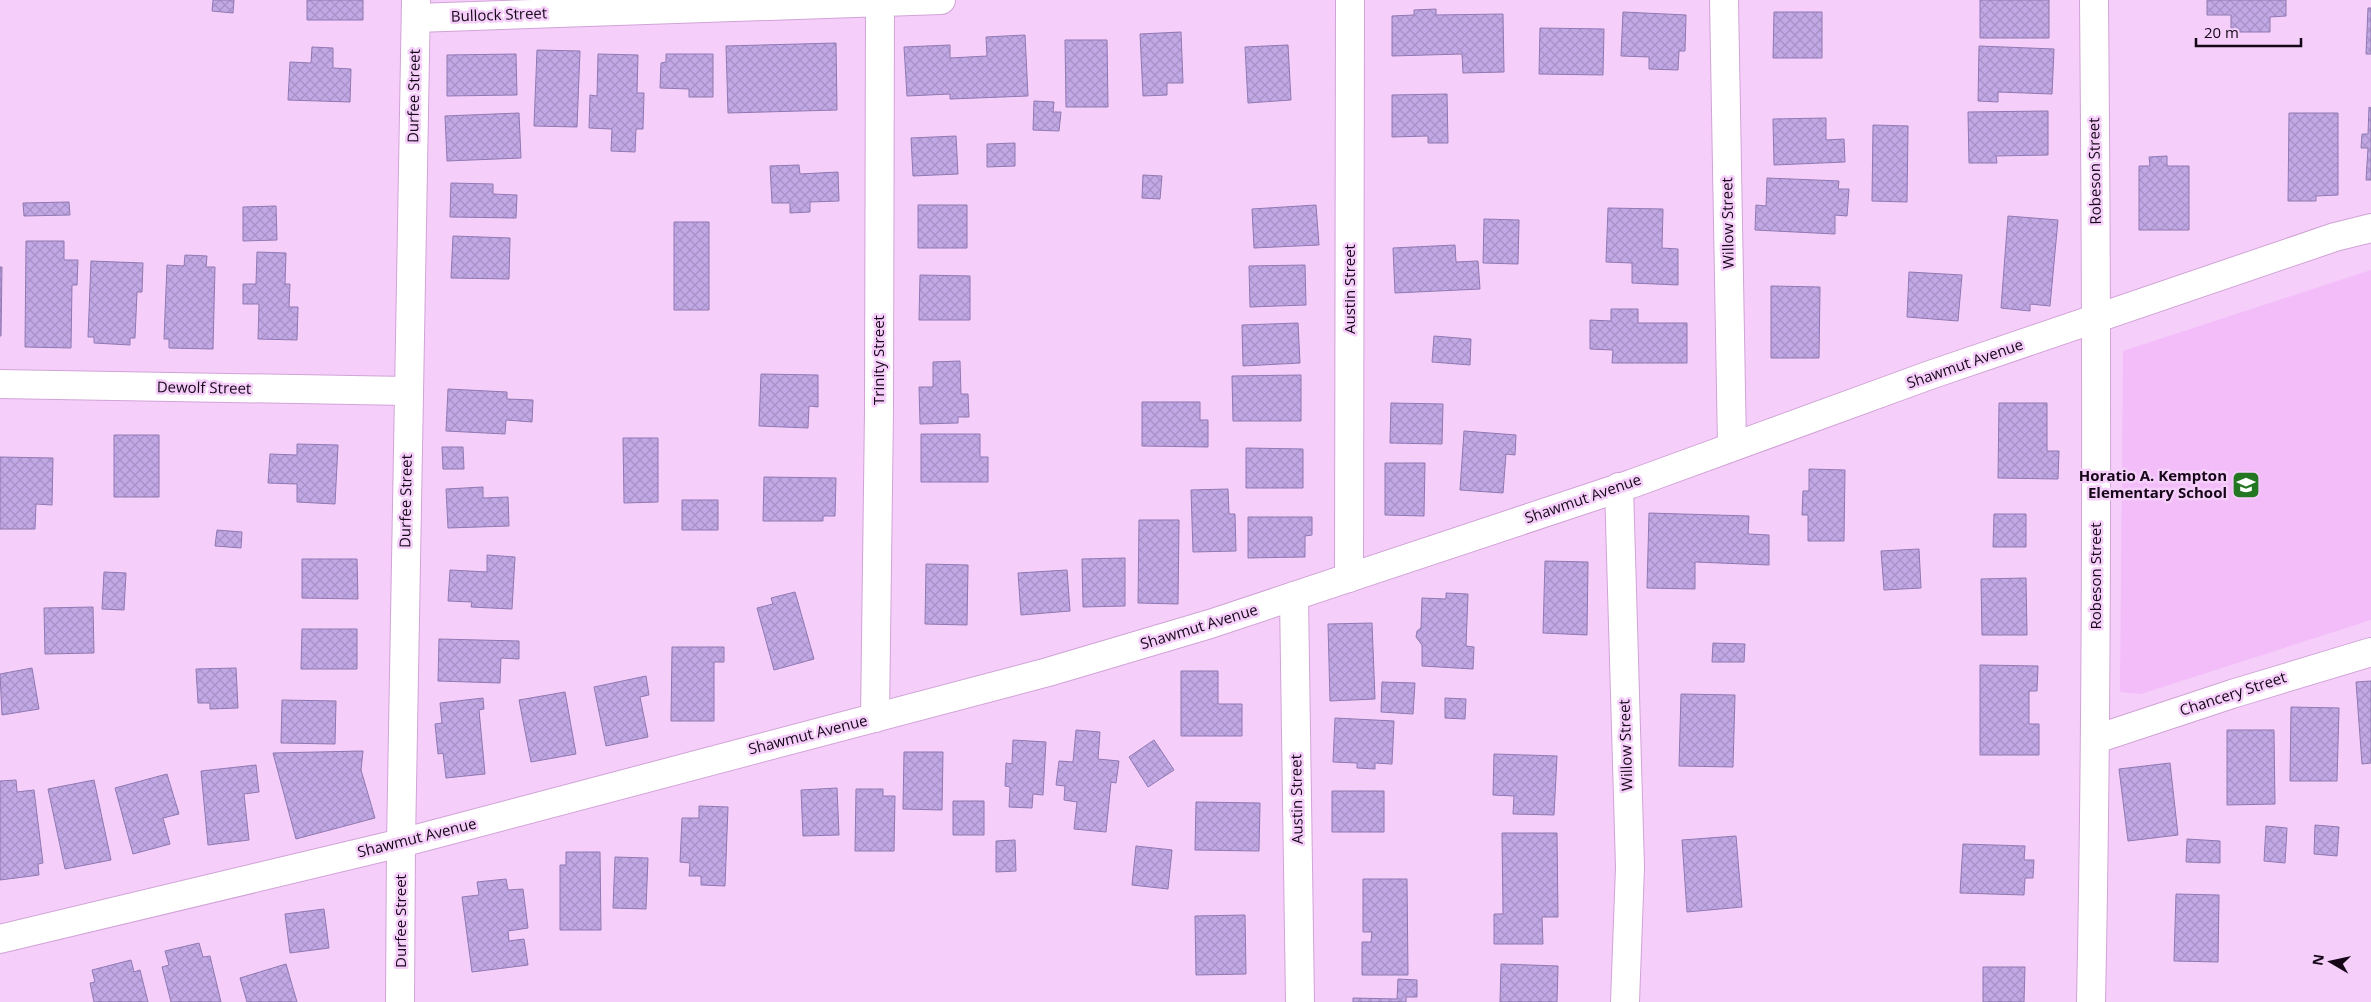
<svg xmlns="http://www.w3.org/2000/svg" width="2371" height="1002" viewBox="0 0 2371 1002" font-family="'Open Sans',sans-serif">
	<defs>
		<pattern id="building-cross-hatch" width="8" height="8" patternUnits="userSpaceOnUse" patternTransform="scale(1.25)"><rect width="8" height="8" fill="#c2a9e6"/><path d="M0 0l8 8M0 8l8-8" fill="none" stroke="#a690c5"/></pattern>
	</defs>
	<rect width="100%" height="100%" fill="#f5cffa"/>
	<!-- built -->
	<path fill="#f2bdf9" d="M2371 270V620L2141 694 2120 692 2123 351Z"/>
	<!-- building -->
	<path fill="url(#building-cross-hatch)" stroke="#9078b2" d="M213 0H234L233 13 212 11Z
		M307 0H363V20H307Z
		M1980 0H2049V38H1980Z
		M2207 0H2286V16L2270 17V32H2231V15H2207Z
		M2368 8H2371V54H2366Z
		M1436 9V15L1503 14 1504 72 1463 73 1462 54 1392 56V16L1414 15V10Z
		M1623 12 1686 15 1685 51H1679L1678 70 1649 69V57L1621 56Z
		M1774 12H1822V58H1773Z
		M1540 28 1604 29 1603 75 1539 74Z
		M1181 32 1183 83H1167V95L1143 96 1140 34Z
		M1025 35 1028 96 950 99V94L907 96 904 47 950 45V58L987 56 986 37Z
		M1065 40H1107L1108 107H1066Z
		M836 43 837 110 728 113 726 46Z
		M1288 45 1291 100 1248 103 1245 47Z
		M1979 46 2054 49 2052 94 1998 92V102L1978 101Z
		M312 47 333 48V68L351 69 350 102 288 100 290 62 311 63Z
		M537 50 580 51 577 127 534 126Z
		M516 54 517 95 447 96V55Z
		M598 54 638 55 637 93H644L643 129H636L635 152 611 151 612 129 589 128 590 95 597 96Z
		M666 54H713V97H689V89L660 88 661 63 666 62Z
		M1447 94 1448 143H1428V136L1392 137V95Z
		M1034 101 1054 102 1053 112H1061L1059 131 1033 130Z
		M2369 107 2371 108V180H2366L2368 148H2361L2362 134H2368Z
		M2048 111V155L1996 156 1997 163H1969L1968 112Z
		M519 113 521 158 447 161 445 116Z
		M2289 113H2338V195L2316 196V201H2288Z
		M1826 118V140L1844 139 1845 162 1774 165 1773 119Z
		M1873 125 1908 126 1907 202 1872 201Z
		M956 136 958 174 913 176 911 138Z
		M1015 143V166L987 167V144Z
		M2167 156V166H2189V230H2139V166H2150L2149 157Z
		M799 165 800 174 838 172 839 201 810 202V212L790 213V203H772L770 166Z
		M1143 175 1162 176 1160 199 1142 198Z
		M1767 178 1839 181 1838 189H1849L1847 216 1835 215V234L1755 230 1756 205 1766 206Z
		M451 183 493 184V194L517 195 516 218 450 217Z
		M69 202 70 215 24 216 23 203Z
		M918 205H967V248H918Z
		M1316 205 1319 245 1254 248 1252 209Z
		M276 206 277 240 243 241V207Z
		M1608 208 1663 209 1662 248 1678 249V285L1632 283V263L1606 262Z
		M2008 216 2058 220 2050 306 2030 304V311L2001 308Z
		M1484 219 1519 220 1518 264 1483 263Z
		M674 222H709V310H674Z
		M453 236 510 238 509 279 451 278Z
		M26 241H64V260H78L77 285H72L71 348 25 347Z
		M1455 245 1456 262 1478 261 1480 289 1395 293 1393 248Z
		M257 252 286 253 285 284H290L289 307H298L297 340 258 339 259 304H243V284H256Z
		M185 255 207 256 206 267H215L213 349 169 348V339H164L167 265 184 266Z
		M91 261 143 263 142 292H137L135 338H130V345L94 343V337H88Z
		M1305 265 1306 305 1250 307 1249 266Z
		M0 267H2L1 336H0Z
		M1909 272 1962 275 1958 321 1907 317Z
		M920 275 970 276V320H919Z
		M1771 286 1820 287 1819 358H1771Z
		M1611 309H1638V323H1687V363H1612L1613 350 1590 349V320L1611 321Z
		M1298 323 1300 363 1243 366 1242 325Z
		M1434 336 1471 339 1470 365 1432 362Z
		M960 361 961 394H968L969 417H958V423L920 424 919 387H933V362Z
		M761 374 818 375V407L809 406 808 428 759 426Z
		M1301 375V421H1233L1232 376Z
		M448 389 507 392V399L533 400 532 422 506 420 505 434 446 431Z
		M1142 402H1200V420H1208V447L1142 446Z
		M1391 403 1443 404 1442 444 1390 443Z
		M1999 403H2047V451H2059L2058 479 1998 478Z
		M1464 431 1516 435 1515 455 1506 454 1503 493 1460 490Z
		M921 434H980V457H988V482H921Z
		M114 435H159V497H114Z
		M623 438H658V502L624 503Z
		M297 444 338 445 335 504 297 502V484L268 483 270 454 297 455Z
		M442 447H463L464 469H443Z
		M1246 448 1303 449V488H1246Z
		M0 457 53 458 52 505 36 504 35 529H0Z
		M1385 463H1425L1424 516 1385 515Z
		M1809 469 1845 470 1844 541H1808V515H1802L1803 491H1809Z
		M764 477 836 478 835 516H823V521H763Z
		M483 487V498L508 497 509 526 448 528 446 489Z
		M1228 489 1229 514H1235L1236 551 1193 552 1191 490Z
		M682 500H718V530H682Z
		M1649 513 1749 516 1748 534 1769 535V565L1695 562V589L1647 588Z
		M1994 514H2026V547H1993Z
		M1248 517H1312V535L1305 536V557L1248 558Z
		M1139 520H1179L1178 604 1138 603Z
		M217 530 242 532 241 548 215 546Z
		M1919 549 1921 588 1884 590 1881 551Z
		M487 555 515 557 512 609 471 607 472 602 448 601 450 570 487 572Z
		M1125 558V606L1083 607 1082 559Z
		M302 559H357L358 599 302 598Z
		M1545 561 1588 562 1587 635 1543 633Z
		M926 564 968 565 967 625 925 624Z
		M1067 570 1070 611 1021 615 1018 573Z
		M104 572 126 573 124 610 102 609Z
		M2026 578 2027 635H1982L1981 579Z
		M795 592 814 659 774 670 757 608 773 604 771 598Z
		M1446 593 1468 594 1466 646 1474 647 1473 669 1422 666V645L1416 637 1417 631 1421 628 1422 598 1446 599Z
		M93 607 94 653 45 654 44 608Z
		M1372 623 1375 699 1330 701 1328 624Z
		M302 629H357V669H301Z
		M439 639 519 641V659L501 658 500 683 438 681Z
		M1713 643 1745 644 1744 662H1712Z
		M672 647H724V662H714V721H671Z
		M1980 665 2038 666 2037 691H2029V724H2039V755H1980Z
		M32 668 39 709 2 715 0 674Z
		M236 668 238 708 210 709V703H198L196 669Z
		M1181 671H1218V704H1242V736H1181Z
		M646 676 649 695 640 697 648 737 606 746 594 687Z
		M2371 681V763L2362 764 2356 682Z
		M1382 682 1415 683 1413 714 1381 712Z
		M565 692 576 754 531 762 519 700Z
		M1681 694 1735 695 1733 767 1679 766Z
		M483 698 484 709 479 710 485 774 446 778 443 753 438 754 435 724 442 723 440 703Z
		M1445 698 1466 699 1465 719 1445 718Z
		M282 700 336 701 335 744 281 743Z
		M2291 707 2339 708 2337 781H2290Z
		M1335 718 1394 721 1392 764 1375 763V769L1357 768V763L1333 762Z
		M1076 730 1100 732 1098 759 1119 761 1116 783 1111 782 1106 832 1074 829 1077 802 1064 800 1065 786 1056 785 1059 761 1073 762Z
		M2227 730H2274L2275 804 2227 805Z
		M1013 740 1046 742 1043 795 1033 794 1032 808 1009 807 1010 787 1005 786 1006 763 1012 764Z
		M1154 740 1174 770 1148 787 1129 757Z
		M363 751 361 770 375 818 296 839 273 753Z
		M904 752H943L942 810 903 809Z
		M1494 754 1557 756 1554 815 1513 814 1514 796 1493 795Z
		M2170 763 2178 835 2128 841 2119 769Z
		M256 765 259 792 244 794 249 840 208 845 201 771Z
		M167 774 179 814 163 818 170 844 133 854 115 788Z
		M16 780 17 792 34 790 43 863 38 864 39 875 0 880V781Z
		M94 780 111 860 65 869 48 789Z
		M837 788 839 835 803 836 801 790Z
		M856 789H883V796H895L894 851H855Z
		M1332 791H1384V832H1332Z
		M953 801H984V835H953Z
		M1196 802 1260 803 1259 851 1195 850Z
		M699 806 728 807 725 886 701 885V876H689L690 863 680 862 682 818H699Z
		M2315 825 2339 827 2337 856 2314 854Z
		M2266 826 2287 828 2285 863 2264 861Z
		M1502 833H1557L1558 917H1542L1543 944H1494V914H1503Z
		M1736 836 1742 907 1687 912 1682 840Z
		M2187 839 2220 841V863L2186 862Z
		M1015 840 1016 871 996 872V841Z
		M1963 844 2025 846 2024 860H2034L2033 878H2025L2024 895 1960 893Z
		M1136 846 1172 850 1168 889 1132 885Z
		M566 852H600L601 930H560V865H566Z
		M615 857 648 858 646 909 613 908Z
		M506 879 508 890 523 889 528 928 508 931 509 941 524 939 528 965 472 972 462 897 479 895 477 882Z
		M1363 879H1407L1408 975H1362V942H1371L1372 932H1363Z
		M2176 894 2219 895 2218 962 2174 961Z
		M324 909 329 948 290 953 285 914Z
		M1245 915 1246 974 1196 975 1195 916Z
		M199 943 203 957 210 956 221 1002H171L162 967 169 965 165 951Z
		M131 960 134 972 140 970 148 1002H94L90 983 95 982 92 970Z
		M286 964 297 1002H247L240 978Z
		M1501 964 1558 966 1557 1002H1500Z
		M1983 967H2025L2024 1002H1983Z
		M1398 979 1417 980V997H1406V1002H1353V998L1397 999Z"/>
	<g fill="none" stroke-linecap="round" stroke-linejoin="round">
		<defs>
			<path id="minor" d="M1724 0 1732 446
				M416 18 941 0
				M0 384 408 391
				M1619 487 1630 867 1625 1002
				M1349 578 1350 0
				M1294 596 1300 1002
				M875 718 879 411 880 2
				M2096 739 2232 694 2371 652
				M2091 1002C2098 668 2097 334 2094 0"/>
			<path id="tertiary" d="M400 1002 401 843 416 0"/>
			<path id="secondary" d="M0 939 401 843 1048 672 1210 624 1631 484 1930 375 2335 237 2371 228"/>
		</defs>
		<!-- minor casing -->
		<use href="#minor" stroke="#d1a3d7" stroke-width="30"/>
		<!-- tertiary casing -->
		<use href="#tertiary" stroke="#d1a3d7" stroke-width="30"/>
		<!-- secondary casing -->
		<use href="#secondary" stroke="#d1a3d7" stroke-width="30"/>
		<!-- minor -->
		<use href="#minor" stroke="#fff" stroke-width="28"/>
		<!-- tertiary -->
		<use href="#tertiary" stroke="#fff" stroke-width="28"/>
		<!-- secondary -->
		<use href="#secondary" stroke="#fff" stroke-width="28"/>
	</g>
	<!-- icons -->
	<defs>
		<symbol id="school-square" viewBox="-11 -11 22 22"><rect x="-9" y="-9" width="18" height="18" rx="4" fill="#247722" stroke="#f5cffa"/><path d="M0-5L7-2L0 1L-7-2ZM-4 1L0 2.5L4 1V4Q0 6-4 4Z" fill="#fff"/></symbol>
	</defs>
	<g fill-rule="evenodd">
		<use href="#school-square" x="2230" y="469" width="32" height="32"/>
	</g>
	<g text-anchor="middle" stroke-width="5" stroke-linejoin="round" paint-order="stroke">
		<!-- street labels -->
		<g font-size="15" fill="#150618" stroke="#f5cffa">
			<text transform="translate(499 15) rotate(-2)" y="5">Bullock Street</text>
			<text transform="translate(414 96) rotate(-89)" y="5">Durfee Street</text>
			<text transform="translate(2095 171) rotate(-91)" y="5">Robeson Street</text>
			<text transform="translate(1728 223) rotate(-91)" y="5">Willow Street</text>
			<text transform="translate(1350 289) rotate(-90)" y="5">Austin Street</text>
			<text transform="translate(879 360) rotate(-90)" y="5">Trinity Street</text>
			<text transform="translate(1965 364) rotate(-19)" y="5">Shawmut Avenue</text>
			<text transform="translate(204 388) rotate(1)" y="5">Dewolf Street</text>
			<text transform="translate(1583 499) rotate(-19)" y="5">Shawmut Avenue</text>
			<text transform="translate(406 501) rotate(-89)" y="5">Durfee Street</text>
			<text transform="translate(2096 576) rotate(-90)" y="5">Robeson Street</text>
			<text transform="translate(1199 627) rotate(-17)" y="5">Shawmut Avenue</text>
			<text transform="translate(2233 694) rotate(-18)" y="5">Chancery Street</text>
			<text transform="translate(808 735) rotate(-14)" y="5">Shawmut Avenue</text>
			<text transform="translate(1626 745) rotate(-92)" y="5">Willow Street</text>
			<text transform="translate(1297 799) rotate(-91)" y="5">Austin Street</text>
			<text transform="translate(417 838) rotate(-14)" y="5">Shawmut Avenue</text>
			<text transform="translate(401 921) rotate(-90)" y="5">Durfee Street</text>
		</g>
		<!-- poi labels -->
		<g font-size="15" font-weight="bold" fill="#150618" stroke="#f5cffa" text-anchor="end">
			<text x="2227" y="481">Horatio A. Kempton<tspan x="2227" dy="17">Elementary School</tspan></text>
		</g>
	</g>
	<!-- north arrow -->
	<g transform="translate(2331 962) rotate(279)" stroke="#f5cffa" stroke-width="4" paint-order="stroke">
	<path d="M0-4L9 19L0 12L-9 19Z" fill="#150618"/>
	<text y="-8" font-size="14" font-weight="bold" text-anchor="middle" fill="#150618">N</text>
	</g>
	<!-- scale -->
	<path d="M2196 38v8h105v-8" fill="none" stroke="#150618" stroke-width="2.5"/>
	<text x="2204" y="38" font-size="15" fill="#150618" stroke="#f5cffa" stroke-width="4" paint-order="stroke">20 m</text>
</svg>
